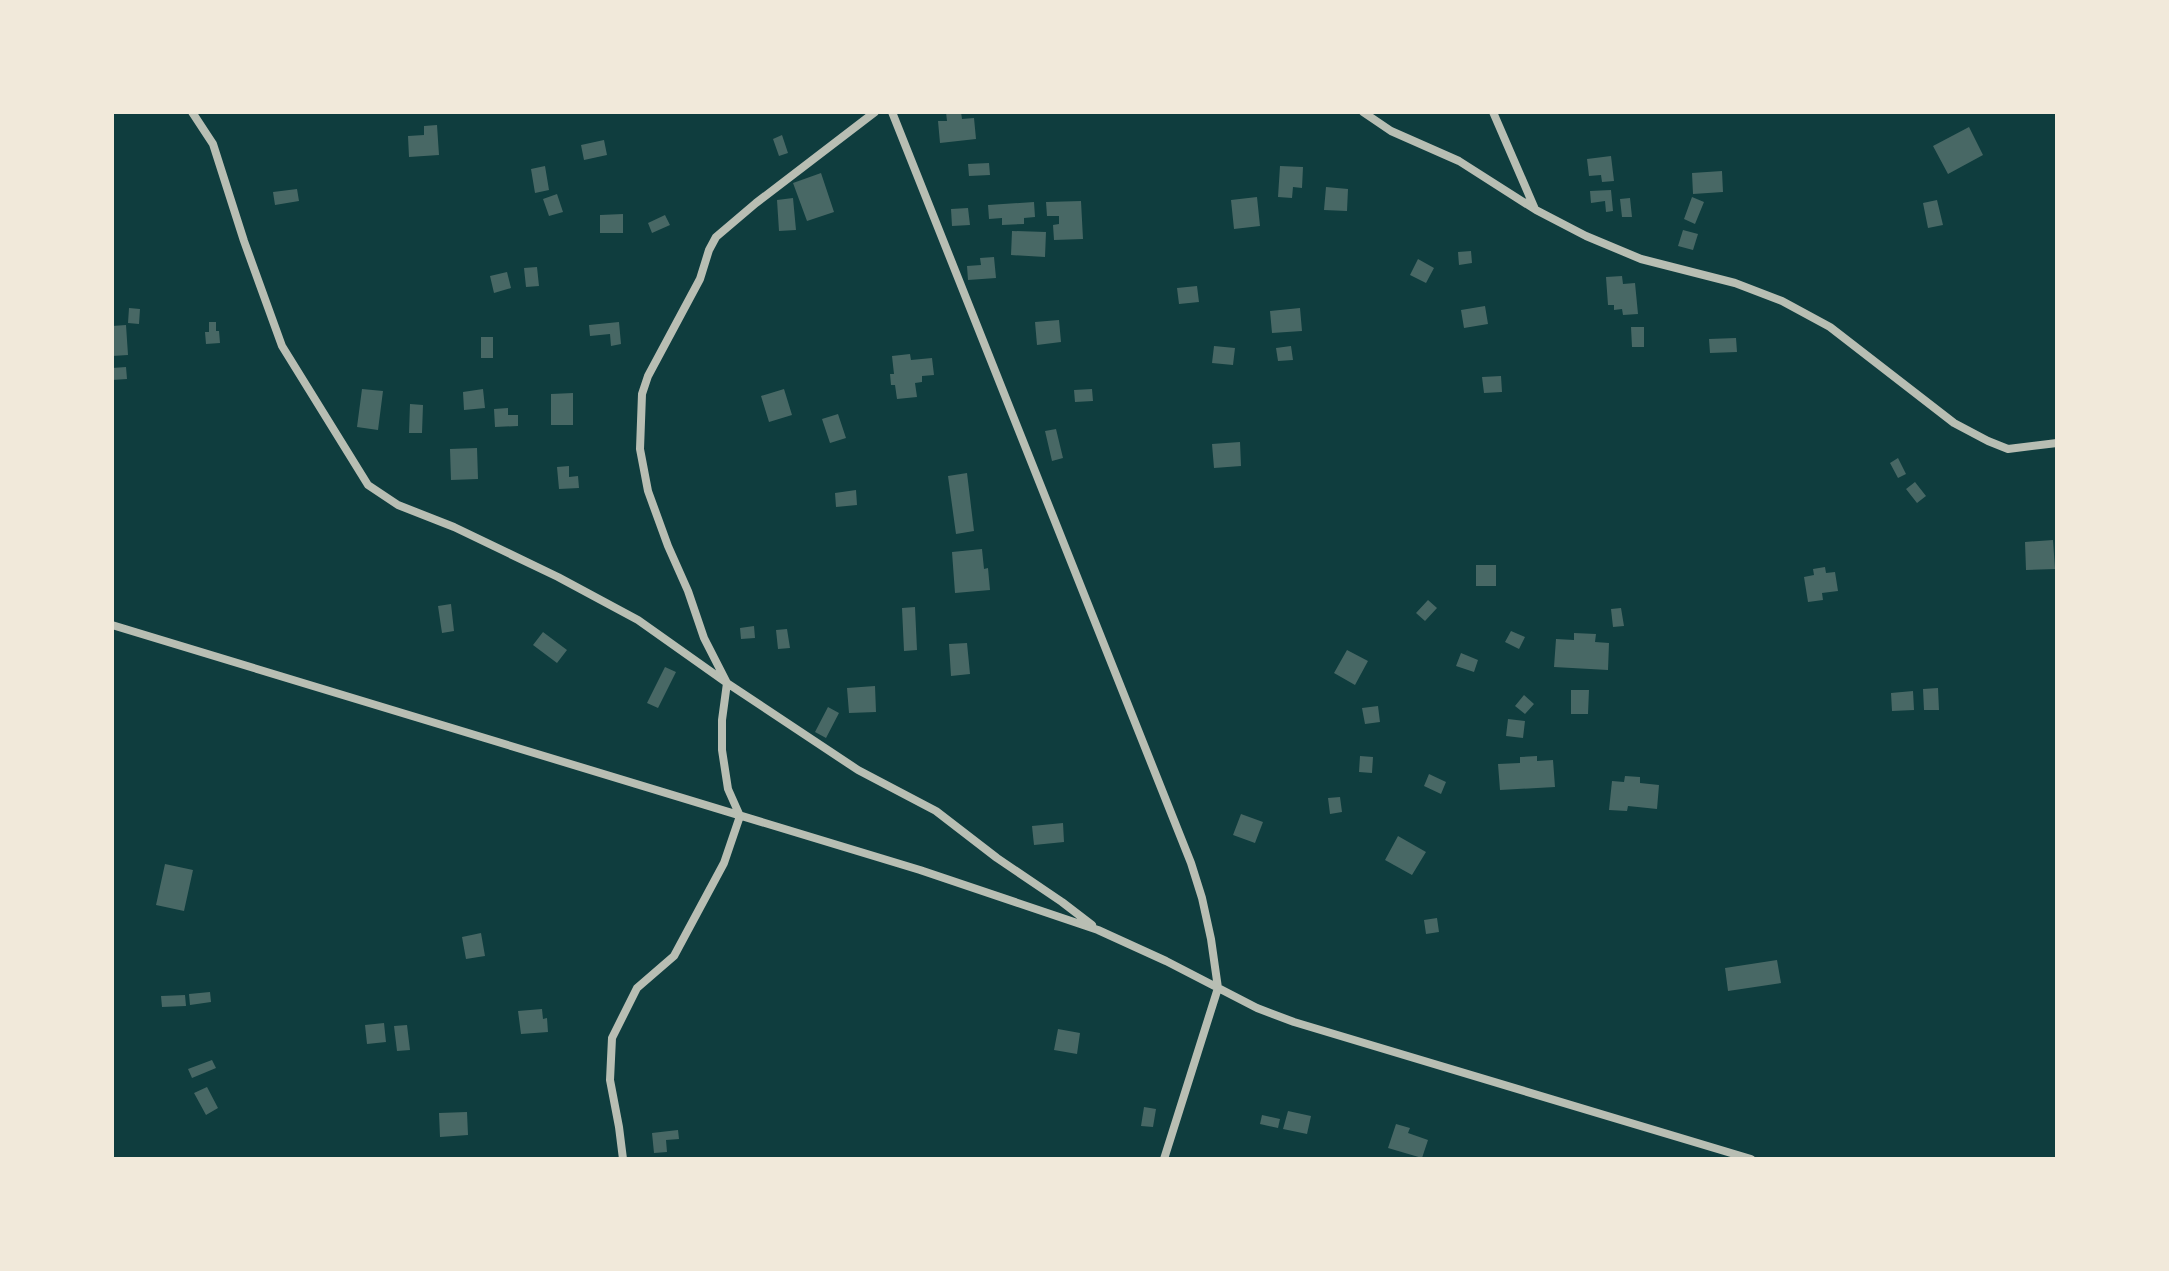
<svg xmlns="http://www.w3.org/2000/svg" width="2169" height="1271" viewBox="0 0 2169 1271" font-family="'IBM Plex Sans',sans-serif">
	<rect width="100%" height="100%" fill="#0f3d3e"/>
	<!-- building -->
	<path fill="#486865" d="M946 112H961L962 119 974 118 976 139 940 143 938 121H947Z
		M437 125 439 155 409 157 408 136 424 135V126Z
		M1969 127 1983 155 1948 174 1933 146Z
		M782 135 788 153 779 156 773 139Z
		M604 140 607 155 584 160 581 145Z
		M1611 156 1614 181 1602 182 1601 175 1589 176 1587 159Z
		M989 163 990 175 969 176 968 164Z
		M545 166 549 190 535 193 531 169Z
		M1280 166 1303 167 1302 188 1293 187 1292 198 1278 197Z
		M1722 171 1723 192 1693 194 1692 173Z
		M821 173 834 212 807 221 793 183Z
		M1326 187 1348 189 1347 211 1324 210Z
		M297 189 299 201 275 205 273 192Z
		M1611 190 1613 211 1606 212 1605 201 1591 203 1590 191Z
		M557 194 563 212 549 216 543 199Z
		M1257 197 1260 226 1234 229 1231 200Z
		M1692 197 1704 202 1695 224 1684 219Z
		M793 198 796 230 779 231 777 200Z
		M1630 198 1632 217H1622L1620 199Z
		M1937 200 1943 225 1928 228 1923 203Z
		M1081 201 1083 239 1054 240 1053 225 1059 224V216H1047L1046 202Z
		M1034 202 1035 217 1024 218V224L1002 225V218L989 219 988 205Z
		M968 208 970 225 952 226 951 209Z
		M623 214V233H600V215Z
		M665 215 670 225 652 233 648 223Z
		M1683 230 1698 234 1693 250 1678 246Z
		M1012 231 1046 232 1045 257 1011 255Z
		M1471 251 1472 263 1459 265 1458 252Z
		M994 257 996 278 968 280 967 266 981 265 980 258Z
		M1418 259 1434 268 1426 283 1410 275Z
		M537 267 539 286 526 287 524 268Z
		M507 272 511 288 494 293 490 276Z
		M1622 276 1623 284 1635 283 1638 314 1623 315 1622 309 1614 310V305H1608L1606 277Z
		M1197 286 1199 302 1179 304 1177 288Z
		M1485 306 1488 324 1464 328 1461 310Z
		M129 308 140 309 139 324 128 323Z
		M1300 308 1302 331 1272 333 1270 311Z
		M1059 320 1061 342 1037 345 1035 322Z
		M209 322H216V331H219L220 343 206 344 205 332H209Z
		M619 322 621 344 611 346 610 334 590 336 589 325Z
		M126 325 128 355 112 356V326Z
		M1631 327H1644V347H1632Z
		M481 337H493V358H481Z
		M1736 338 1737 352 1710 353 1709 339Z
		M1214 346 1235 348 1233 365 1212 363Z
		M1291 346 1293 360 1278 361 1276 348Z
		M910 354 911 360 932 358 934 375 922 376V382L915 383 917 397 897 399 895 385H891L890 374H894L892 356Z
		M126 367 127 379 112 380V368Z
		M1501 376 1502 392 1484 393 1482 377Z
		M362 389 383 391 378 430 357 427Z
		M483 389 485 408 464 410 463 392Z
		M784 389 792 415 769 422 761 396Z
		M1092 389 1093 401 1075 402 1074 390Z
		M573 393V425H551V394Z
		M410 404 423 405 422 433H409Z
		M508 408V415H518V426L495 427 494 409Z
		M838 414 846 438 830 443 822 419Z
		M1056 429 1063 458 1052 461 1045 431Z
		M1240 442 1241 466 1214 468 1212 444Z
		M477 448 478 479 451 480 450 449Z
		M1898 458 1906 474 1898 478 1890 463Z
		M569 466V477L578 476 579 488 559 489 557 467Z
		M967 473 974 531 956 534 948 476Z
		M1915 482 1926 496 1917 503 1906 489Z
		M856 490 857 505 836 507 835 493Z
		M2053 540 2055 569 2026 570 2025 542Z
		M982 549 984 569 988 568 990 590 955 593 952 552Z
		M1476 565H1496V586H1476Z
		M1825 567 1826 573 1835 572 1838 591 1822 593 1823 600 1808 602 1804 577 1814 575 1813 569Z
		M1428 600 1437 608 1425 621 1416 613Z
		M451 604 454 631 442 633 438 606Z
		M915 607 917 650 904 651 902 608Z
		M1621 608 1624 626 1613 627 1611 609Z
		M754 626 755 638 741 639 740 628Z
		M787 629 790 648 778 649 776 630Z
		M1511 631 1525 637 1519 649 1505 642Z
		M543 632 567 650 557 663 533 645Z
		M1574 633 1596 634 1595 642 1609 643 1608 670 1554 667 1556 639 1574 640Z
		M967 643 970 674 951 676 949 644Z
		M1347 650 1368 661 1355 685 1334 673Z
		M1461 653 1478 660 1474 672 1456 666Z
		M665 667 676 672 658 708 647 703Z
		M875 686 876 712 849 713 847 688Z
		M1938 688 1939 710H1924L1923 689Z
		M1571 690H1589L1588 714H1571Z
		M1913 691 1914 710 1892 711 1891 693Z
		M1524 695 1534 704 1525 714 1515 706Z
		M1378 706 1380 722 1365 724 1362 708Z
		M828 707 839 713 826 738 815 732Z
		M1508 719 1525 721 1523 738 1506 736Z
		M1360 756 1373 757 1372 773 1359 772Z
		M1537 756V761L1553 760 1555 787 1500 790 1498 764 1520 763V757Z
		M1429 774 1446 782 1441 794 1424 786Z
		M1625 776 1640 777V783L1659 785 1657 809 1628 806 1627 811 1609 810 1612 781 1624 782Z
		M1340 797 1342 812 1330 814 1328 798Z
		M1241 814 1263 822 1255 843 1233 835Z
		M1063 823 1064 842 1034 845 1032 826Z
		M1398 836 1426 852 1412 875 1385 860Z
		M165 864 193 870 184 911 156 905Z
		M1437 918 1439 932 1426 934 1424 920Z
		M481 933 485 956 466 959 462 937Z
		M1777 960 1781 983 1728 991 1725 968Z
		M210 992 211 1002 190 1005 189 994Z
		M185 995 186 1006 162 1007 161 996Z
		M542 1009 543 1019 547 1018 548 1032 521 1034 518 1011Z
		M384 1023 386 1042 367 1044 365 1025Z
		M407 1025 410 1050 397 1051 394 1026Z
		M1058 1029 1080 1033 1077 1054 1054 1050Z
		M212 1060 216 1068 192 1078 188 1069Z
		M207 1087 218 1108 206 1115 194 1093Z
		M1144 1107 1156 1109 1153 1127 1141 1126Z
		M1288 1111 1311 1116 1307 1134 1283 1129Z
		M467 1112 468 1135 440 1137 439 1113Z
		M1262 1115 1280 1119 1278 1128 1260 1124Z
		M1396 1124 1410 1128 1408 1133 1428 1140 1422 1158 1388 1148Z
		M678 1130 679 1139 666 1140 667 1152 654 1153 652 1133Z"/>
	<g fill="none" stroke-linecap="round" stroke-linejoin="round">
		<!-- minor -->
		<path stroke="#b8beb3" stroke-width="8" d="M192 112 213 144 244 241 282 346 368 485 398 505 454 527 558 577 638 620 727 683 858 770 936 811 997 858 1062 902 1092 925
			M892 112 1191 863 1202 898 1211 939 1218 988 1164 1159
			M1363 112 1391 131 1459 161 1536 210 1586 236 1641 259 1735 283 1782 301 1830 327 1954 423 1988 441 2008 449 2057 443
			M1493 112 1535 209
			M112 625 920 870 1098 930 1166 961 1257 1008 1294 1022 1751 1159
			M623 1159 619 1127 610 1080 612 1038 637 988 674 956 724 863 740 816 728 789 722 750V720L727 683 704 638 688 591 668 546 648 491 640 449 642 394 648 376 700 279 709 250 716 237 756 203 875 112"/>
	</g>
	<!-- border -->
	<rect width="2169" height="1271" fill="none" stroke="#f1e9da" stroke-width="228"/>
</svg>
